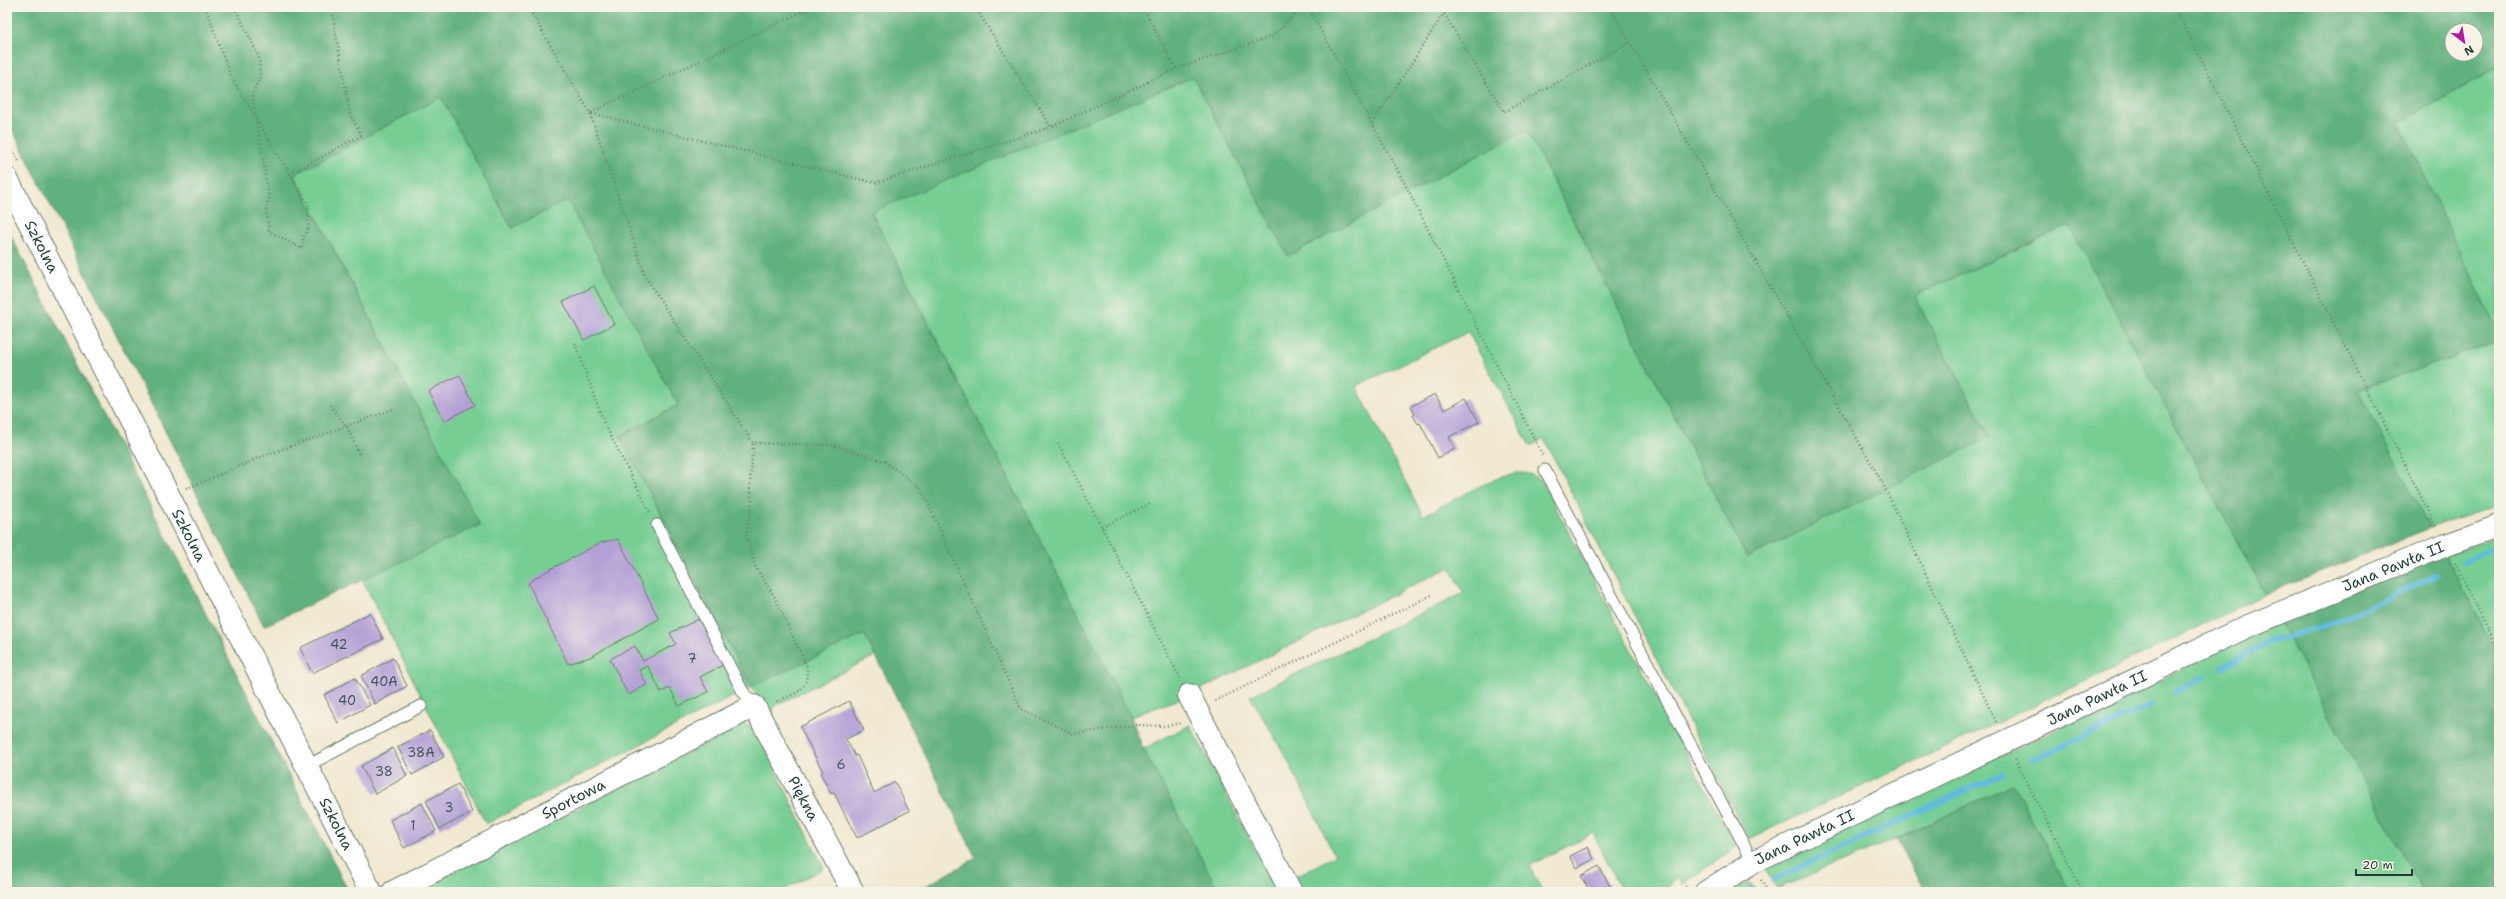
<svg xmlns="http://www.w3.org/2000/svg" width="2506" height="899" viewBox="0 0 2506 899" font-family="'Shantell Sans',sans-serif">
	<rect width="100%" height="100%" fill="#f7f3e8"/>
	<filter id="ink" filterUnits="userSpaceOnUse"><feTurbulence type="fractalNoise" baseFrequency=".025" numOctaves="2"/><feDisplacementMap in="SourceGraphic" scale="8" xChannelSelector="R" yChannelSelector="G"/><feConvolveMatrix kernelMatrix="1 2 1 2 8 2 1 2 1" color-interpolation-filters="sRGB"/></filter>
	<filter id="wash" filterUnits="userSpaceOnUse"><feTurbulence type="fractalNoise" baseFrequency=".012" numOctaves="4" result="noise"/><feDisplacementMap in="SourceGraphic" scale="16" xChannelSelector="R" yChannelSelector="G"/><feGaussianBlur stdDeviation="0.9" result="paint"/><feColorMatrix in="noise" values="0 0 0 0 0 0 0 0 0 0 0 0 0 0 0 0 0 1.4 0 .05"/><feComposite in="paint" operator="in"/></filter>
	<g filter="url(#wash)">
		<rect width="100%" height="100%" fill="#f1e8d0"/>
		<!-- green -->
		<path fill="#76ce93" stroke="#4a8664" d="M2499 67V334L2399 123Z
			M1193 77 1288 256 1526 129 1747 558 1990 436 1914 296 2070 225 2265 594 2110 670 1749 839 1544 439 1530 446 1468 332 1356 386 1423 516C1444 506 1501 471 1521 473 1529 473 1535 476 1541 480L1736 847 1683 884 1678 878 1667 888 1669 892H1623L1593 833 1529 866 1543 892H1302L1294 877 1335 856 1286 757 1250 696 1464 593 1450 567 1189 695 1131 717 871 211Z
			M441 97 512 228 567 199 678 405 620 436 751 687 864 634 875 656 774 706 773 720 751 687 486 824 362 579 479 524 294 174Z
			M2499 341V505L2430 528 2358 390Z
			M2499 535V657L2445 555Z
			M2279 620 2423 892H2070L2013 784 1897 839 1777 889 1764 866 2125 698Z
			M744 724 755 728 824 868 780 892H414Z
			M1190 725 1277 892H1219L1143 749Z
			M1748 883 1761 892H1729L1731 890Z"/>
		<!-- forest -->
		<path fill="#60b17d" stroke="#407758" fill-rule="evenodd" d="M7 7H2499V67L2399 123 2499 334V341L2358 390 2430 528 2265 594 2069 225 1914 296 1990 437 1747 558 1527 130 1288 256 1193 77 871 212 1131 717 1143 749 1219 892H915L976 858 865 634 751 687 620 436 678 405 567 200 512 228 441 97 294 175 480 525 264 626 7 119ZM2452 30H2476V54H2452Z
			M7 228 349 892H7Z
			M2445 555 2499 657V892H2423L2279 620Z
			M2013 784 2070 892H1925L1897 839Z"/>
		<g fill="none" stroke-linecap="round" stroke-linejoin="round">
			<!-- stream -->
			<path stroke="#60bbde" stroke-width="5.5" d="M2464 561 2499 546
				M2222 668 2268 642 2318 628 2360 612 2437 574
				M2175 692 2206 676
				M2032 760 2153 704
				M1773 880 2003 773
				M1749 892 1752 889"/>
		</g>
		<g id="blocks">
			<!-- building -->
			<path fill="#b3a1d6" d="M594 286 614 324 584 340 563 302Z
				M459 375 475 405 444 421 428 391Z
				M1435 394 1444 410 1466 398 1479 422 1449 437 1455 449 1438 458 1420 423 1418 424 1413 415 1415 414 1411 406Z
				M618 539 659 619 590 657 568 664 528 583 543 573 600 543Z
				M370 613 383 639 312 673 300 648Z
				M699 619 723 665 700 677 708 692 679 706 670 688 661 692 648 666 639 670 647 685 628 695 610 659 635 646 643 661 676 644 670 633Z
				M393 658 407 686 375 704 361 676Z
				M355 678 370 705 338 723 324 695Z
				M849 701 864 730 846 739 855 756 857 755 874 793 895 782 909 811 857 838 834 793 831 794 821 774 823 772 800 727Z
				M430 730 444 757 412 775 398 747Z
				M393 748 407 776 375 794 361 766Z
				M458 784 472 812 440 829 426 801Z
				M422 803 436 831 404 848 390 820Z
				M1588 847 1594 859 1577 868 1570 856Z
				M1599 866 1613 892H1590L1581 876Z"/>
		</g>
	</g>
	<g filter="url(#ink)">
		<use href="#blocks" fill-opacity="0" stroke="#68796b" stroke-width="1"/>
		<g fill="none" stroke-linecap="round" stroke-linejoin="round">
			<defs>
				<path id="lane" d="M1545 470 1753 862
					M657 525 743 692 754 706
					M307 766 421 706"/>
				<g id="street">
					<path id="s1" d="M7 179 371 892"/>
					<path d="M1189 695 1291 892"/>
					<path id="s2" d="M393 892 754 706 853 892"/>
					<path id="s3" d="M1706 892 1753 862 2246 627 2446 545 2499 526"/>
				</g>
			</defs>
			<!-- lane casing -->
			<use href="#lane" stroke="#68796b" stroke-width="13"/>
			<!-- street casing -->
			<use href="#street" stroke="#68796b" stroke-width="24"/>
			<!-- path -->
			<path stroke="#68796b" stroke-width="2.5" stroke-dasharray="1 3" stroke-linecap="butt" d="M205 7 231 77 309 206 308 230 303 238 302 249 269 231 266 208 269 198 252 94 260 78 259 57 235 7
				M331 7 350 114 363 138
				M528 7 590 113 646 278 753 443 833 445 884 461 921 488 1021 709 1073 734 1136 725 1165 726 1182 723
				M812 7 590 113 875 183 1051 127
				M975 7 1051 127 1176 69 1273 36 1302 7
				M1143 7 1176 69
				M1308 7 1406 186 1543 456
				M1440 7 1504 112 1629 43
				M1610 7 1883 484 1997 724
				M2175 7 2437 528
				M1372 124 1444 13 1453 7
				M7 139 20 163
				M290 174 362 135
				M575 343 604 423 650 512
				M330 405 347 427 360 456
				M1058 443 1180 678
				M753 444 750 486 752 502 746 534 755 566 775 598 807 667C808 693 795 693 775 702
				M186 488 193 486 258 458 394 409
				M1102 527 1152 503
				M2455 563 2499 651
				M1215 701 1432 595
				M2015 759 2083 892
				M1761 880 1768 892
				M1679 892 1687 886"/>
			<!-- lane -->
			<use href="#lane" stroke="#fff" stroke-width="11"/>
			<!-- street -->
			<use href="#street" stroke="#fff" stroke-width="22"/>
		</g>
	</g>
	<g text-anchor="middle" stroke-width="3" stroke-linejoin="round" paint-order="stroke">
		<!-- number labels -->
		<g font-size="13" fill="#44565c">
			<text x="339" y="649">42</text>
			<text x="692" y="663">7</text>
			<text x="384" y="686">40A</text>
			<text x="347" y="705">40</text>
			<text x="421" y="757">38A</text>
			<text x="841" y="769">6</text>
			<text x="384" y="776">38</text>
			<text x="449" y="812">3</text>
			<text x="413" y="830">1</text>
		</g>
		<!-- street labels -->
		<g font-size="15" fill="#1f3d34" stroke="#f7f3e8">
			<text dy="5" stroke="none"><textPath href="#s1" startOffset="76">Szkolna</textPath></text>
			<text dy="5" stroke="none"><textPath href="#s1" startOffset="400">Szkolna</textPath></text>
			<text dy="5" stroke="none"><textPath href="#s3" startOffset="761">Jana Pawła II</textPath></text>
			<text dy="5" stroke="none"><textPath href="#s3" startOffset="437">Jana Pawła II</textPath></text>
			<text dy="5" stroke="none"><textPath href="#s2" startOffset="203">Sportowa</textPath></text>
			<text dy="5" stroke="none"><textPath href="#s2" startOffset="511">Piękna</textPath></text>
			<text dy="5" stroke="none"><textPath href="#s1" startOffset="724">Szkolna</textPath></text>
			<text dy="5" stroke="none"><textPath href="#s3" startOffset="113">Jana Pawła II</textPath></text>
		</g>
	</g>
	<!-- margin -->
	<rect width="2506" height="899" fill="none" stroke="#f7f3e8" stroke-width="24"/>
	<!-- north arrow -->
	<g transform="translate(2464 42) rotate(149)"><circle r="19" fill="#f7f3e8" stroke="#a1aaa0"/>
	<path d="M0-3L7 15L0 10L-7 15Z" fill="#b5179e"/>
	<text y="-6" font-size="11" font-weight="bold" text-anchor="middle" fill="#1f3d34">N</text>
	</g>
	<!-- scale -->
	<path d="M2356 869v6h56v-6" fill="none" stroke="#1f3d34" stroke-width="2"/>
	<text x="2362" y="869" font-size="12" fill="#1f3d34" stroke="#f7f3e8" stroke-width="3" paint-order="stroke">20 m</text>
</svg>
